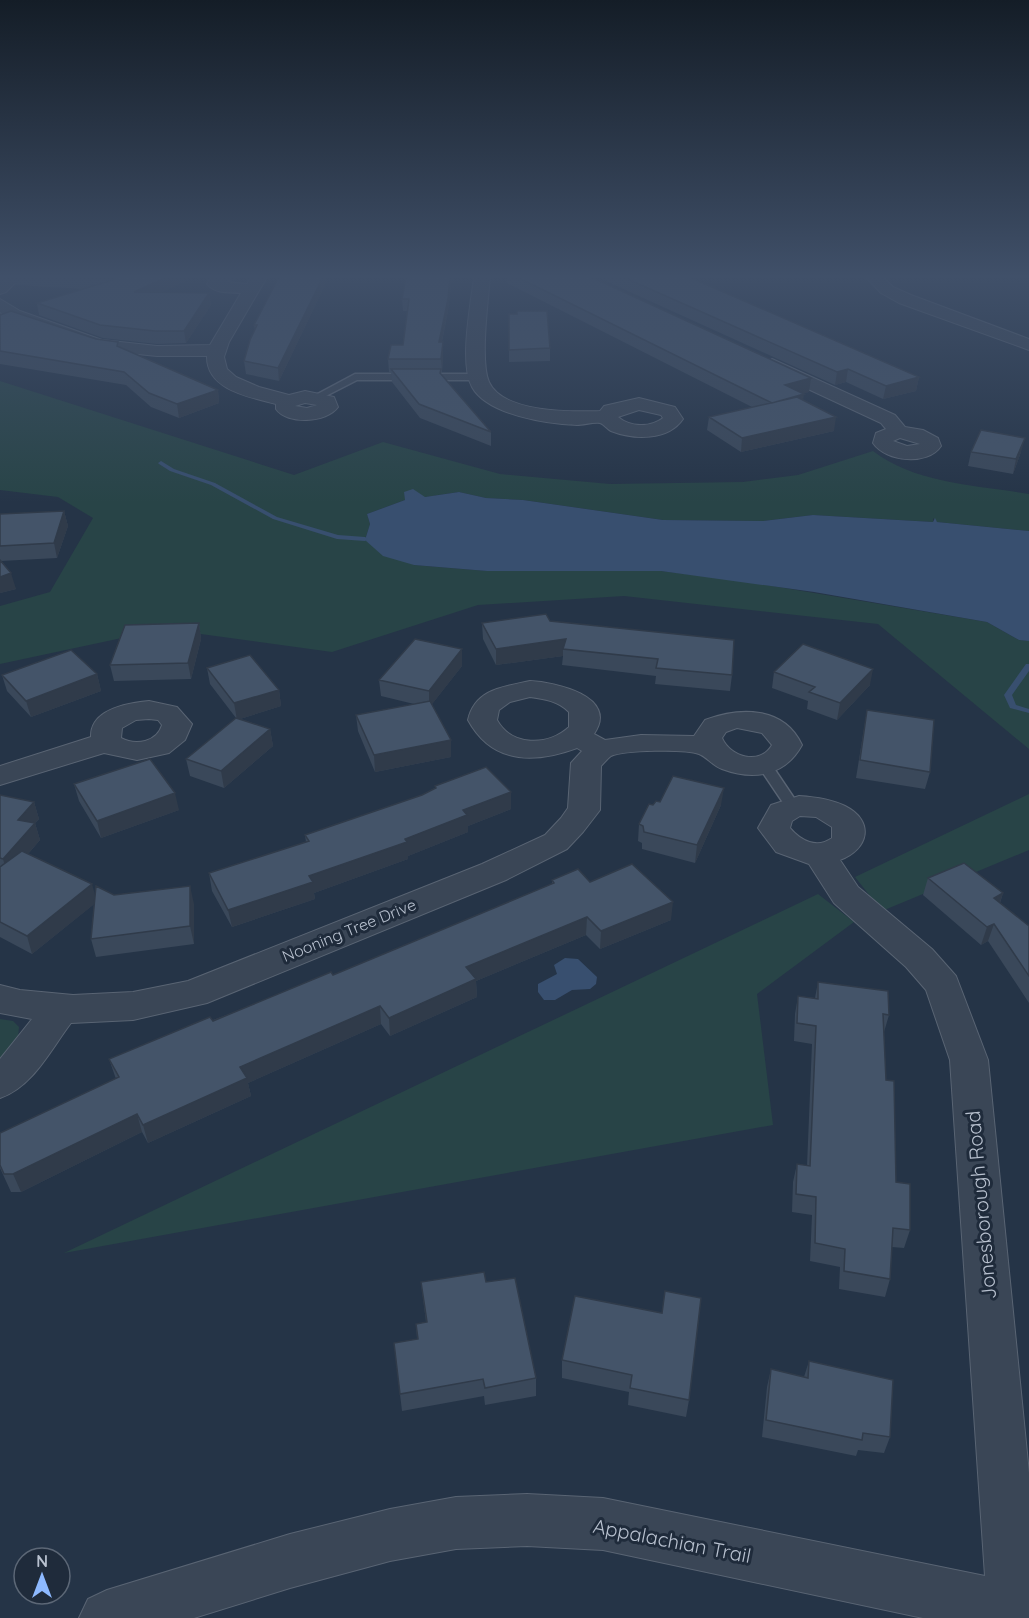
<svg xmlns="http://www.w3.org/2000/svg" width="1029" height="1618" viewBox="0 0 1029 1618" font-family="Quicksand,sans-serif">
	<rect width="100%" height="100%" fill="#253447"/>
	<!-- green -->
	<path fill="#284447" d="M0 381 294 475 383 442 500 474 610 484 743 482 798 475 873 451C916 484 977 485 1029 494V531L937 522 933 518V522L813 515 763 521 663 520 523 500 486 498 459 492 405 500 367 514 370 524 365 540 414 565 487 571H661L736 580 987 622 1019 640 1029 641V749L878 624 624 596 478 605 332 652 164 629 0 664V606L50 592 93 518 58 497 0 490Z
		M1029 794V850L882 911 855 877Z
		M818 894 854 922 757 994 773 1125 64 1253Z
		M0 1019 13 1021 19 1027 18 1038 0 1064Z"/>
	<!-- water -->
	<path fill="#384f6f" d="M413 489 425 497 459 492 486 498 523 500 663 520 763 521 813 515 933 522 935 518 937 522 1029 531V641L1019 640 987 622 814 592 661 571H487L414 565 383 556 365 540 370 524 367 514 405 500 404 492Z
		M565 958 578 959 597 977 596 984 590 989 572 990 555 1000H544L538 992V984L557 974 554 965Z"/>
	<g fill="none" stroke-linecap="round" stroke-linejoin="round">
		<!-- stream -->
		<path fill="#384f6f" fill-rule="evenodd" d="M161 461 174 469 215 483 277 517 338 535 365 537 368 539 365 541 337 539 273 519 211 485 170 471 159 464 158 463Z
			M1026 664H1029V671L1012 695 1016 705 1029 709V713L1010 708 1004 695Z"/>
		<defs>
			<path id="lane" d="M355 374H477L481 377 477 380H357L320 399 312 397Z
				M764 760 769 761 798 804 800 807 798 810H788L757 764Z"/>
			<path id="street" d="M4 277H21L6 292 0 294V280Z
				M212 277H236L227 282 247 284 251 277H267L229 342 224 357 227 369 236 377 259 387 289 395 305 391 334 397 338 407C327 423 287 425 276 409V404C250 397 206 390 207 356H157L99 350 8 319 0 312V299L20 311 102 340 157 346 210 345 241 293C229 292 215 294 207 284ZM305 403 317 405 307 408 295 406Z
				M474 277H490C488 301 480 362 489 382 503 413 573 412 600 411L604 406 639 398 675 407 683 419C668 441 634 440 611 431 607 429 604 424 600 423 593 422 584 425 577 425 548 424 487 415 472 387 459 364 471 303 474 277ZM639 410 661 415 663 418C650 428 630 427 618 417Z
				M866 277H883L893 287 911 295 1029 339V350L899 303 881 293Z
				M772 359 895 415 905 427 923 430 938 438 941 446C928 466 886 462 873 443L876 433 886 429 881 423 765 369 763 365ZM900 438 920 444 907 446 893 441Z
				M530 681C554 682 620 696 594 734L605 740 641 735 694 736 705 720C740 707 784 706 802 745 785 776 754 781 722 769 713 766 707 757 699 754 685 749 625 750 611 756 608 758 604 763 601 766L600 810 583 832 567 849 506 880 207 1003 133 1020 71 1023C51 1049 33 1087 0 1098V1059L32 1019 0 1013V985L20 990 73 995 133 992 188 981 482 864 545 835 561 818 568 808 571 763 582 751 577 748C534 764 492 764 468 720 475 689 503 687 530 681ZM530 697C545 699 558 701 569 712V727C548 746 512 747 497 720L499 710 510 702ZM737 728 762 733 772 745C760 766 730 757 722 738L726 732Z
				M149 701 177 707 192 724 185 740 169 753 137 760 104 753 0 785V766L91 737C90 709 128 703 149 701ZM149 719 158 720 162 725C157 742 136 746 121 738L122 728 136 720Z
				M799 796C814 797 831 799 845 806 875 821 869 849 840 860L858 887 932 949 956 976 988 1060 1029 1473V1618H923L603 1550 527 1546 456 1549 390 1561 290 1588 194 1618H79L88 1599 107 1590 290 1534 390 1509 456 1497 527 1494 603 1498 985 1576 950 1060 926 990 906 967 834 903 809 864 776 852 758 828 771 805ZM800 816 816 817 832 827V838C817 849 801 841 790 828L792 821Z"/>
		</defs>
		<!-- lane casing -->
		<use href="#lane" stroke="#596473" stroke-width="3"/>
		<!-- street casing -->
		<use href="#street" stroke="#596473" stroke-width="2"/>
		<!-- lane -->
		<use href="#lane" fill="#3a4656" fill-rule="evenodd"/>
		<!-- street -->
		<use href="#street" fill="#3a4656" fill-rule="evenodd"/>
	</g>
	<!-- wall -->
	<path fill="#3a485a" d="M14 277H193L160 293H209L211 305 186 343 157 344 103 338 39 315 37 303 84 289 16 285Z
		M406 277H452L448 311 442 342 443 355 442 372H441V374L491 432V446L420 418 392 382 391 372H389L388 359 403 345 407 311H403L402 299Z
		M507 277H591L809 392 802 393 803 401 834 431 741 452 707 430 709 417 752 407 507 283Z
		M597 277H689L919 377 916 391 883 399 846 382 835 385Z
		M324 287 279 381 246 374 244 361 255 330 254 325Z
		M0 315 96 339 118 342 119 347 218 390 219 403 179 418 151 407 126 385 0 364Z
		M550 348V361L509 362V350Z
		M971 452H1021L1013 474 968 466Z
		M64 511 68 526 57 558 1 561 16 589 0 593V514Z
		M550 621 732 675 730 691 655 684 656 676 562 665 563 656 496 665 483 639 482 623Z
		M199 623 201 639 191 679 114 681 110 665Z
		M462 666 432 704 451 757 375 772 358 731 356 715 414 704 381 696 379 680Z
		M207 668 279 690 281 706 240 719 270 729 273 746 224 788 190 776 186 759 236 718 210 684Z
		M774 672 870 685 837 720 807 709 808 701 772 688Z
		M97 674 101 691 31 717 7 691 2 675Z
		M867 710 930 772 925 789 856 778Z
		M74 784 179 810 101 838 79 801Z
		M435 786 511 809 468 826V832L408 856V859L314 893 315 899 232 927 212 891 209 873 306 842 305 835 422 795 435 788Z
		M0 795 34 802 39 819 35 823 40 840 28 854 95 896 114 895 194 904V944L96 957 91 939 94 904 32 954 0 937Z
		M660 802 721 805 695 863 642 849V843L638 841 639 824 653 805Z
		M928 878 1003 893 1000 903 1029 926V1003L988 941 981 945 923 895Z
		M552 880 590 882 671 920 600 949 586 935 476 981 477 997 390 1036 381 1024 248 1083 251 1096 148 1143 142 1132 21 1192H11L0 1168V1133L116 1079 109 1059 333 975 552 884Z
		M818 982 889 1015 884 1032 886 1080 896 1182 910 1230 904 1248 892 1247 890 1279 885 1297 839 1289 840 1267 810 1261 812 1215 792 1212 793 1182 797 1164 807 1166 812 1044 794 1041 795 1014 798 996 815 998Z
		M421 1282H486L536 1378V1396L485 1405 484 1396 402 1411 394 1343 417 1339 416 1324 426 1322Z
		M575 1296 689 1400 686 1417 628 1405 629 1392 562 1378V1360Z
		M809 1361 890 1437 884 1453 858 1450 856 1456 762 1437 767 1387 771 1369 804 1377Z"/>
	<!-- shaded-wall -->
	<path fill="#303b4a" d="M167 277H193L136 304 134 292Z
		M323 277H327L324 287 279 381 278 368Z
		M450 277H452L448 311 439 355V342Z
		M209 293 211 305 186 343 184 331Z
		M443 342V355L442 372 441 359Z
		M848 369 846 382 835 385 837 372Z
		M919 377 916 391 883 399 886 386Z
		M811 378 809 392 784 398 785 385Z
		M218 390 219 403 179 418 177 404Z
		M804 394 802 408 772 403Z
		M836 417 834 431 741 452 742 438Z
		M1025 438 1021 452 1013 474 1016 459Z
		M64 511 68 526 57 558 54 543Z
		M11 573 16 589 0 593V577Z
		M199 623 201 639 191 679 188 663Z
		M566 639 563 649V656L496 665V649Z
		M462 649V666L429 708V691Z
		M873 669 870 685 837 720 840 703Z
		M97 674 101 691 31 717 26 701Z
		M279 690 281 706 237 720 234 703Z
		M270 729 273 746 224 788 221 771Z
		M451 740V757L375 772 374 755Z
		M724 788 721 805 695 863 697 845Z
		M511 792V809L468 826V832L408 856V859L314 893 315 899 232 927 228 910 309 876 405 839 463 810Z
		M175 793 179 810 101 838 97 821Z
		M34 802 39 819 35 823 40 840 8 877 3 859 18 820Z
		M92 884 97 902 32 954 27 936Z
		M190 886 194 904V944L190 926Z
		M1003 893 997 911 994 898Z
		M673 902 671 920 600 949 601 931Z
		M587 917 586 935 476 981 477 997 390 1036 389 1018 466 967Z
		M994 924 988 941 981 945 987 927Z
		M380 1006 381 1024 248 1083 251 1096 148 1143 143 1125 240 1067Z
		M137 1114 142 1132 21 1192 13 1174Z"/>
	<!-- building -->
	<path fill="#445469" stroke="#303b4a" stroke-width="1.5" d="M76 277H167L134 292 209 293 184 331H155L100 325 37 303 116 279Z
		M279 277H323L278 368 244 361 250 340 257 325H254Z
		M406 277H450L448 299 439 342H443L441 359H388L391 345H403L409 299H402Z
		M517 277H591L811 378 785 385 804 394 772 403Z
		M623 277H689L919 377 886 386 848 369 837 372Z
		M11 311 96 339 118 342 117 346 218 390 177 404 149 393 124 372 0 351V315Z
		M517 311H547L550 348 509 350V314H517Z
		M391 369H441L440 373 491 432 419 404Z
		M797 397 836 417 742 438 709 417Z
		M981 430 1025 438 1016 459 971 452Z
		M64 511 54 543 0 546V514Z
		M0 560 11 573 0 577Z
		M546 614 550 621 734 640 732 675 656 668 658 659 563 649 566 639 496 649 482 623Z
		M199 623 188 663 110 665 125 625Z
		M415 639 462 649 429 691 379 680Z
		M803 644 873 669 840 703 809 692 815 687 774 672Z
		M71 650 97 674 26 701 2 675Z
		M250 655 279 690 234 703 207 668Z
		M430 701 451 740 374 755 356 715Z
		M867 710 934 720 930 772 860 760Z
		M236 718 270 729 221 771 186 759Z
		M150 759 175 793 97 821 74 784Z
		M486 767 511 792 463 810 467 815 405 839 407 842 309 876 313 882 228 910 209 873 309 841 305 835 422 795 436 788 435 786Z
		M673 776 724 788 697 845 644 832 643 826 639 824 649 804 653 805 656 801 660 802Z
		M0 795 34 802 18 820 35 823 3 859 0 858Z
		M22 851 92 884 27 936 0 922V867Z
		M964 863 1003 893 994 898 1029 926V976L994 924 987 927 928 878Z
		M632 864 673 902 601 931 587 917 466 967 476 979 389 1018 380 1006 240 1067 247 1078 143 1125 137 1114 13 1174H4L0 1165V1133L119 1077 109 1059 210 1017 213 1021 331 972 333 975 554 883 552 880 578 869 590 882Z
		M96 886 114 895 190 886V926L91 939Z
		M818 982 888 991 889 1015 883 1014 886 1080 894 1081 896 1182 910 1184V1230L893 1228 890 1279 844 1271 845 1249 815 1243 816 1197 796 1194 797 1164 810 1166 816 1026 797 1023 798 996 818 999Z
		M484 1272 486 1282 515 1278 536 1378 485 1388 483 1379 400 1394 394 1343 418 1339 416 1324 427 1322 421 1282Z
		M665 1291 701 1298 689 1400 630 1388 632 1375 562 1360 575 1296 662 1313Z
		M809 1361 893 1380 890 1437 863 1433 862 1440 766 1420 771 1369 808 1378Z"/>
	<!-- sky -->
	<linearGradient id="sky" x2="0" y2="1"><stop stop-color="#141d27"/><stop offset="0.55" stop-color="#405069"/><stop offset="1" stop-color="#405069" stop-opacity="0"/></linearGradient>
	<rect width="1029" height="503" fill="url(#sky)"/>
	<g text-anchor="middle" stroke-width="6" stroke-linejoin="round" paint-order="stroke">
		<!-- street labels -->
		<g font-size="16" fill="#b8c1cf" stroke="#1f2b3b">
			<text transform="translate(349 930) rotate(-22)" y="6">Nooning Tree Drive</text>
		</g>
		<!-- near-street labels -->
		<g font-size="20" fill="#b8c1cf" stroke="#1f2b3b">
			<text transform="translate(981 1205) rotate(-95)" y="7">Jonesborough Road</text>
			<text transform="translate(672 1541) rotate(11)" y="7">Appalachian Trail</text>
		</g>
	</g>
	<!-- north arrow -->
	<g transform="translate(42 1576)"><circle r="28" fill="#1f2b3b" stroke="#5c6776" stroke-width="1.5"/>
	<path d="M0-4.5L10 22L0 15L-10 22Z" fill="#8db9ff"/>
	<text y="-9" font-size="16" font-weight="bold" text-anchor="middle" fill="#b8c1cf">N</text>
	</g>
</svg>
